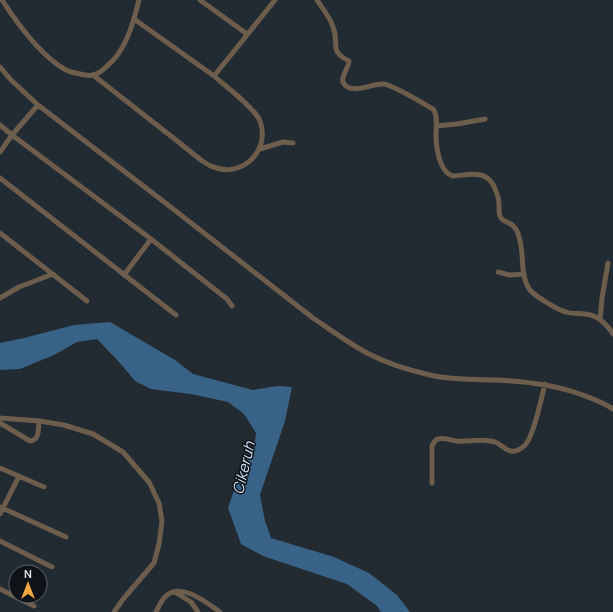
<svg xmlns="http://www.w3.org/2000/svg" width="613" height="612" viewBox="0 0 613 612" font-family="Manrope,sans-serif">
	<rect width="100%" height="100%" fill="#222a32"/>
	<!-- water -->
	<path fill="#386386" d="M110 322 175 360 193 374 253 390 277 386 292 387 285 421 260 495 265 521 271 538 334 557 369 573 397 595 410 612H381L377 606 347 584 263 556 241 544 228 508 239 476 254 449 256 433 244 414 228 402 191 394 151 389 135 381 120 363 97 339 77 342 54 355 20 369 0 370V343L24 338 74 325Z"/>
	<g fill="none" stroke-linecap="round" stroke-linejoin="round">
		<!-- street -->
		<path stroke="#6c5d4c" stroke-width="5" d="M2 0C17 23 42 57 66 70 70 72 75 73 80 74 84 75 89 76 93 75 97 74 102 71 106 67 126 51 133 24 139 0
			M200 0 247 34
			M317 0C323 9 330 17 333 27 340 45 328 50 349 61 349 68 339 78 344 84 352 95 373 83 383 84 392 84 424 104 433 109 438 115 436 127 436 134 436 147 439 172 453 176 469 175 485 169 494 186 495 190 497 193 498 197 500 203 498 210 500 216 502 222 507 221 511 224 515 227 518 232 519 237 525 254 519 275 530 290 536 297 558 310 566 312 572 314 578 313 585 314 598 315 606 323 613 334
			M134 19 214 76 275 0
			M0 67 11 80 38 105 159 198 313 318C331 330 348 343 367 353 386 363 408 370 430 375 451 380 472 379 493 380 523 381 552 384 580 394 591 398 603 402 613 409
			M93 75C117 94 143 114 167 133 179 142 189 151 201 160 204 162 208 165 211 166 241 180 271 151 260 121 255 108 225 86 214 76
			M38 105 12 135 151 239 227 299 232 306
			M0 125 12 135 0 152
			M436 126 457 124 485 119
			M260 149 283 142 293 143
			M0 178 176 315
			M0 233 87 301
			M498 272 510 275 524 274
			M124 275 151 239
			M0 298 19 287 53 274
			M600 320 602 298 608 263
			M0 418 39 421 64 425 93 434 123 452 149 482 159 503 162 521 159 544 154 563 124 598 114 612
			M0 423 30 441C40 440 38 429 39 421
			M0 468 44 487
			M432 483V446C434 443 434 440 438 439 443 437 450 440 456 441 469 442 483 438 495 442 501 444 505 450 511 451 516 452 521 449 525 445 534 436 541 399 545 384
			M0 507 66 537
			M0 514 19 476
			M0 541 52 567
			M0 589 34 606
			M175 592 191 602 198 612
			M156 612C158 608 162 599 166 596 182 582 207 603 220 612"/>
	</g>
	<g text-anchor="middle" stroke-width="3" stroke-linejoin="round" paint-order="stroke">
		<!-- water labels -->
		<g font-size="15" font-style="italic" fill="#c8e2f9" stroke="#0f1216">
			<text transform="translate(244 468) rotate(-77)" y="5">Cikeruh</text>
		</g>
	</g>
	<!-- north arrow -->
	<g transform="translate(28 584)"><circle r="19" fill="#0f1216" stroke="#62666a"/>
	<path d="M0-3L7 15L0 10L-7 15Z" fill="#f1a63f"/>
	<text y="-6" font-size="11" font-weight="bold" text-anchor="middle" fill="#dee3e8">N</text>
	</g>
</svg>
